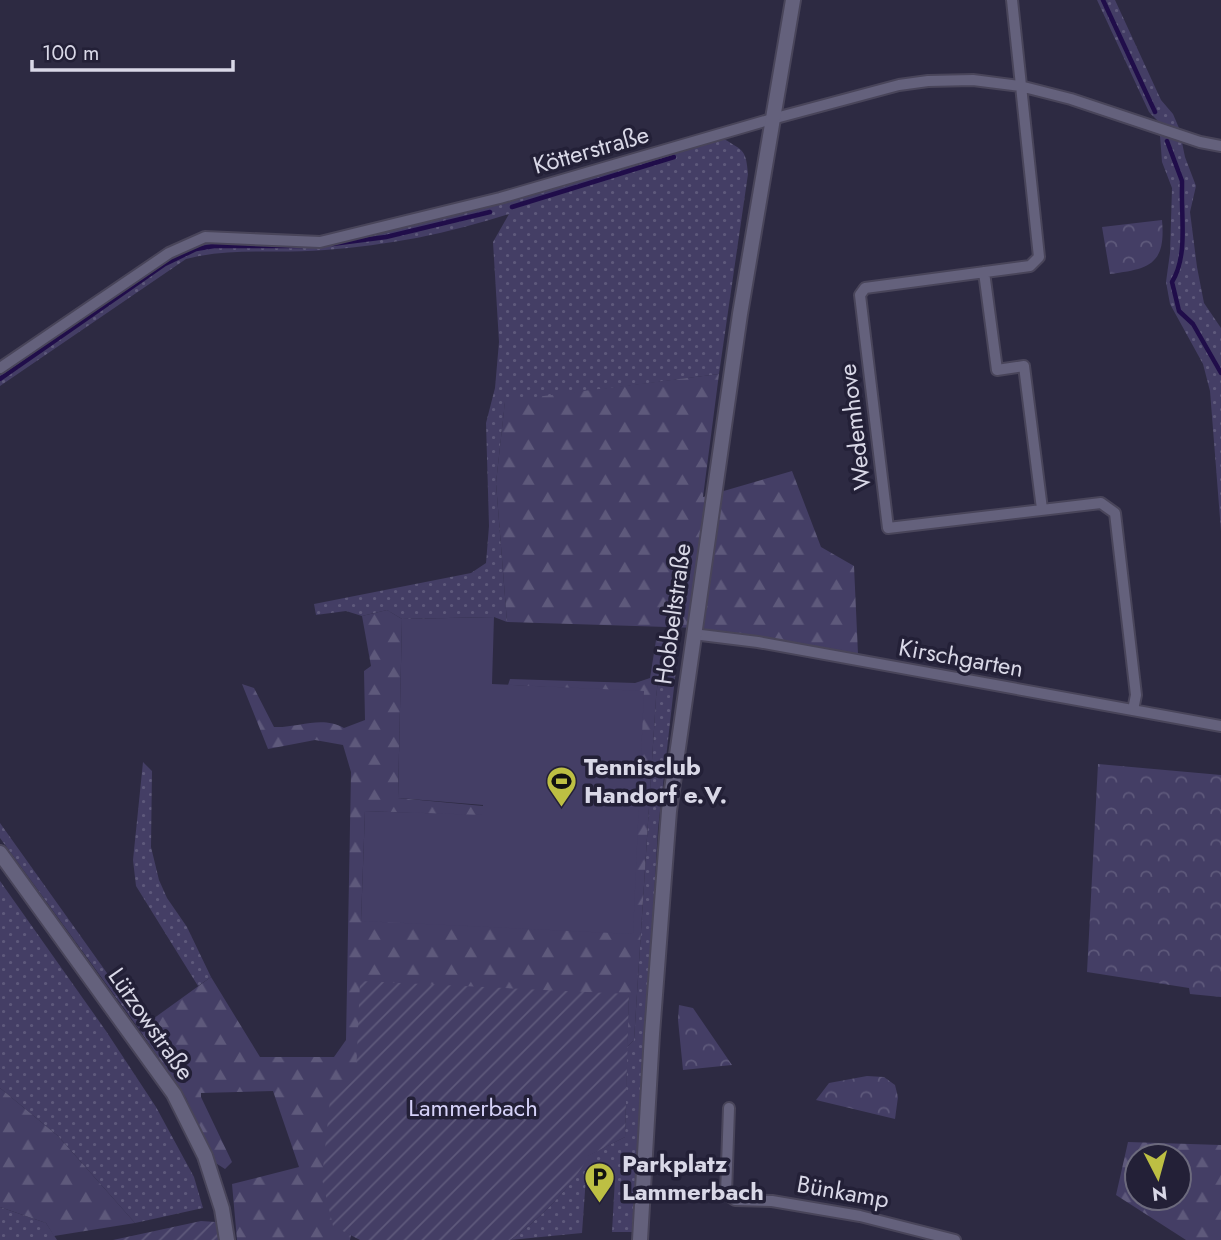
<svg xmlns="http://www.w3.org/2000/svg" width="1221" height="1240" viewBox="0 0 1221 1240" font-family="Jost,sans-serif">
	<defs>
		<pattern id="grass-dots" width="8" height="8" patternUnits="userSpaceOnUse" patternTransform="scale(1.75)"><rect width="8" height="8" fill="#443e65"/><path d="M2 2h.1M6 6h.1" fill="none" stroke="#5e597b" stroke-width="1.8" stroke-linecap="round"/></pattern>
		<pattern id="forest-firs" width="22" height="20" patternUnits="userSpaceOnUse" patternTransform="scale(1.75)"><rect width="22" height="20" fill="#443e65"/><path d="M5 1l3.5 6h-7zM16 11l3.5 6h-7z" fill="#5e597b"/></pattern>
		<pattern id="park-crowns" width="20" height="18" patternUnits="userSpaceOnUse" patternTransform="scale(1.75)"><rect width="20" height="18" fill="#443e65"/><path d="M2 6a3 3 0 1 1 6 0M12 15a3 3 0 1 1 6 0" fill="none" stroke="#5e597b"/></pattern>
		<pattern id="garden-furrows" width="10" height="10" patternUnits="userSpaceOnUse" patternTransform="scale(1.75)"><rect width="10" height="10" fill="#443e65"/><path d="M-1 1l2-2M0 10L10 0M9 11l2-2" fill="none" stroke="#5e597b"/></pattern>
	</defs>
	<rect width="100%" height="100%" fill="#2d2a42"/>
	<!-- grass -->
	<path fill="url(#grass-dots)" d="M1097 0H1115L1161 100 1173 114 1179 128 1185 157 1196 186 1190 212 1197 267 1204 303 1221 328V531L1210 391 1203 364 1170 304 1166 282 1170 253 1172 188 1162 162 1159 122 1149 112Z
		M724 139C744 151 746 150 748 174L719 374 505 402 496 483 507 622 494 617 402 619 387 610 362 616 346 611 316 615 314 604 471 573 486 563 489 526 486 423 495 388 499 342 493 242 509 214C450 233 386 246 325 250 278 254 232 247 186 259L0 386V368L169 253 205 237 320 242 382 233 490 207Z
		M663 634H680L658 829 634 1232H612L615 1178 586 1177 582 1233 510 1240C535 1224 576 1183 587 1156L625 1137 627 1047 634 1040 656 698Z
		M143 762 152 771 151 847 159 880 167 898 187 927 211 977 198 986 136 886 133 860Z
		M0 823 144 1025 139 1029 0 838Z
		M0 881 106 1031 156 1107 194 1177 203 1208 135 1223 58 1136 0 1088Z
		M0 1207 46 1223 57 1240H0Z"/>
	<!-- forest -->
	<path fill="url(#forest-firs)" fill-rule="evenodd" d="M719 374 703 497 792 471 821 547 854 566 858 654 699 628 507 622 496 483 505 401Z
		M387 610 402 619 398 798 483 806V816L365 811 361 921 644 692 508 685 510 679 635 683 650 678 657 634H663L656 698 634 1040 627 1047 629 994 356 1076 333 1225 351 1235 350 1240H237L232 1184 299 1167 273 1091 201 1093V1097L232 1162 225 1169 214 1162 186 1098 139 1029 211 977 260 1057H334L346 1040 351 772 343 745 315 740 268 749 242 684 254 688 274 727C299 728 321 715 344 728L365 720 364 671 371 666 362 616Z
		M0 1088 58 1136 135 1223 54 1236 46 1223 0 1207Z
		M1128 1142 1221 1145V1240H1186L1116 1195ZM1137 1156H1179V1198H1137Z"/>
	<!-- park -->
	<path fill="url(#park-crowns)" d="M1162 220C1166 264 1150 269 1110 274L1102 227Z
		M1098 764 1221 775V997L1190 994 1189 988 1087 972Z
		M679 1005 693 1008 732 1065 683 1070 678 1020Z
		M867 1076 884 1077 895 1085 898 1097 895 1119 816 1100 829 1083Z"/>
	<!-- garden -->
	<path fill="url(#garden-furrows)" d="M360 981 629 994 625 1137 588 1156C576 1183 535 1224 510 1240H360L333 1226 322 1179 331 1089 356 1076Z
		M201 1221 216 1222 219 1240H113Z"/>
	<!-- pitch -->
	<path fill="#443e65" d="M494 617 492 684 644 691 633 934 361 921 365 811 483 815V805L398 798 402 619Z"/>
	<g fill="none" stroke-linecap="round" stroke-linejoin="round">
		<!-- stream -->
		<path stroke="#200d4a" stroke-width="4.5" d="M1103 0 1155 112
			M1167 141 1182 181V188C1181 218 1188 256 1172 282L1179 311 1193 324 1221 373
			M512 207 674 157
			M332 244 386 237 490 212
			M0 379 165 264 196 249 214 246H302"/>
		<defs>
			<path id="minor" d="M1012 0 1039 257 1030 266 865 288 860 295 888 528 1101 503 1115 513 1136 695 1133 710
				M984 272 997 370 1024 366 1042 509
				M0 368 169 253 205 237 320 242 500 198 772 119 899 85 928 81 973 80 1020 86 1071 99 1200 142 1221 146
				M693 634 758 642 1221 726
				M729 1108 726 1194 735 1200 772 1201 860 1216 955 1240"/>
			<path id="tertiary" d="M0 853 174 1094 205 1156 222 1209 227 1240
				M640 1240 652 1034 669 811 740 314 793 0"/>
		</defs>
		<!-- minor casing -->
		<use href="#minor" stroke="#49455a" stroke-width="14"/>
		<!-- tertiary casing -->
		<use href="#tertiary" stroke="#49455a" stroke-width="18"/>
		<!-- minor -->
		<use href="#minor" stroke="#64617c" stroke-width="10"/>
		<!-- tertiary -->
		<use href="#tertiary" stroke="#64617c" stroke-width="14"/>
	</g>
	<!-- icons -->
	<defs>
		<symbol id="stadium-pin" viewBox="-11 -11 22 30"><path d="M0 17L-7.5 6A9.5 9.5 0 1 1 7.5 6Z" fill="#bdbf43" stroke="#232037"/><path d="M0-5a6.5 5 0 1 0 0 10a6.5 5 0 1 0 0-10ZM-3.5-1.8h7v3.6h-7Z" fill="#111"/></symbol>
		<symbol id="parking-pin" viewBox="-11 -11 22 30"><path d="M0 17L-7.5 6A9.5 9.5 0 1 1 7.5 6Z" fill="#bdbf43" stroke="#232037"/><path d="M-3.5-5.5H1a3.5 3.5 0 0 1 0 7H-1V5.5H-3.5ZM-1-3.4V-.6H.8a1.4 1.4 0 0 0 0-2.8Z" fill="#111"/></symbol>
	</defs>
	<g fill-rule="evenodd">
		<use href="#stadium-pin" x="544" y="764" width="35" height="47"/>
		<use href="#parking-pin" x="582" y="1160" width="35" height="47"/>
	</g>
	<g text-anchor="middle" stroke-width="7" stroke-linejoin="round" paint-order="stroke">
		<!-- street labels -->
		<g font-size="24" fill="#d9d8e7" stroke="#232037">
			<text transform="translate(591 150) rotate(-16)" y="8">Kötterstraße</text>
			<text transform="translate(855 427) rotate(-97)" y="8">Wedemhove</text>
			<text transform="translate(673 614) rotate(-82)" y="8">Hobbeltstraße</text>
			<text transform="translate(961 658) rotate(10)" y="8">Kirschgarten</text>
			<text transform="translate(151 1024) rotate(55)" y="8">Lützowstraße</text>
			<text transform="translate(843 1192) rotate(10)" y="8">Bünkamp</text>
		</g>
		<!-- poi labels -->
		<g font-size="24" font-weight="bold" fill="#d9d8e7" stroke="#232037" text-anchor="start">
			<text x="584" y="775">Tennisclub<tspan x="584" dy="28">Handorf e.V.</tspan></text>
			<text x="622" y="1172">Parkplatz<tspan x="622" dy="28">Lammerbach</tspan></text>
		</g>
		<!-- park labels -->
		<g font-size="24" fill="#d6d2f9" stroke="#232037">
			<text x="473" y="1116">Lammerbach</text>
		</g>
	</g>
	<!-- north arrow -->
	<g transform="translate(1158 1177) rotate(174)"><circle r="33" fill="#232037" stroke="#6c6a7d" stroke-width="2"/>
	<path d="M0-5L12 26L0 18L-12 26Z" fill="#bdbf43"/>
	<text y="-10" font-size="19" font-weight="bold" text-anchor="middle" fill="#d9d8e7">N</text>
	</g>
	<!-- scale -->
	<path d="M32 60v10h201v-10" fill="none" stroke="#d9d8e7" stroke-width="3.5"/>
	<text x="42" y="60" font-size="21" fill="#d9d8e7" stroke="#232037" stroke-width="5" paint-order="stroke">100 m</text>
</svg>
